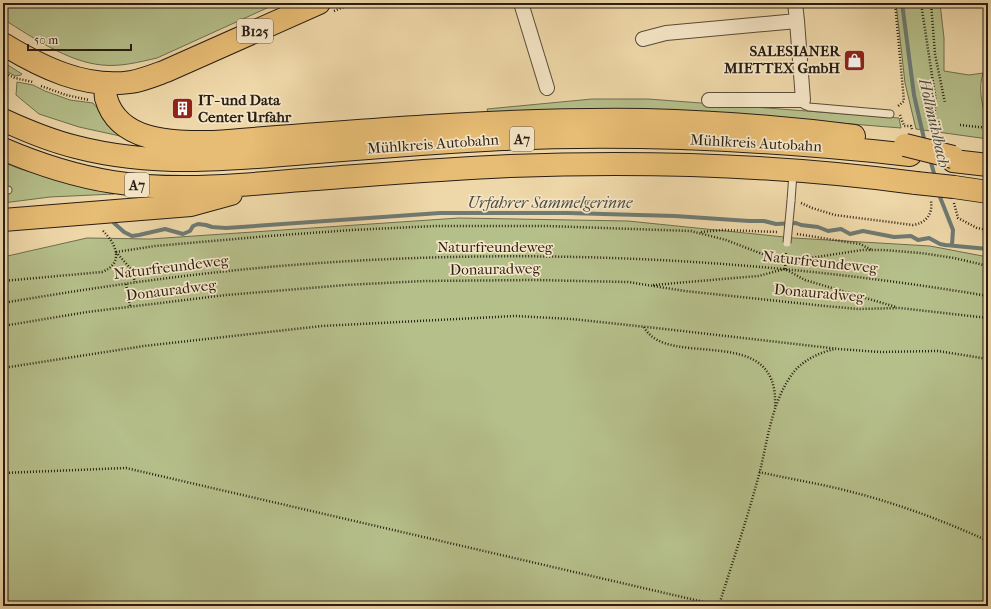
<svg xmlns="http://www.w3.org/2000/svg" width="991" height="609" viewBox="0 0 991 609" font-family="'IM FELL French Canon',serif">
	<rect width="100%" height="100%" fill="#eed7a8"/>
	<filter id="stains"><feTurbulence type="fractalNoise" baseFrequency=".005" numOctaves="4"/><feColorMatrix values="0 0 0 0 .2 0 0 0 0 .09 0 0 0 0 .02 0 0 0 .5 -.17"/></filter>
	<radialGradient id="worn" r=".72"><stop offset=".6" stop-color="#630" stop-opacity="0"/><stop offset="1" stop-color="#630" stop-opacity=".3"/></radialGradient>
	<!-- green -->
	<path fill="#b5bf8a" stroke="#6f6e4f" d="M3 3H278L157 58C139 62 121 67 102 65 68 62 32 37 3 19Z
		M896 3H940L944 38V71L969 75 983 73C978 89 982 103 986 120H988V139L916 129 905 83Z
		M3 62 22 74 21 75 15 76 3 69Z
		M17 82 33 85 45 91 70 100 93 103 120 136 79 127 39 114 16 95Z
		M592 99H648L899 118 901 128 789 119 489 116 487 109Z
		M3 162 20 169 114 194 50 197 3 203Z
		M459 218 628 221 794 238 930 246 988 257V606H3V257L87 238 150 239Z"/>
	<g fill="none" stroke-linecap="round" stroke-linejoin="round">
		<!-- stream -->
		<path stroke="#6e7a73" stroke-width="4" d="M902 3 914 95 925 143
			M930 159 935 177
			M938 192 953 230 952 245
			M114 223 124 232 132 236 139 235 165 229 183 234 190 231 193 226 198 224 206 225 212 227 226 228 440 213H568L675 216 749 221H764L776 224 796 223 801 225 818 227 828 231 841 229 850 234 863 231 894 237 911 236 918 240 929 238 940 244 945 245 988 249"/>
		<defs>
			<path id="lane" d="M803 100 804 105 809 107 890 114
				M3 190H8
				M791 201 793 173"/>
			<path id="street" d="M521 3 547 88
				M643 39 666 33 797 21 795 3
				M709 100H803L797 21"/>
			<path id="primary" d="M3 44C41 67 85 89 131 82 143 80 155 75 166 71L319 3"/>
			<path id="highway" d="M105 83C106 88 105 93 106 98 119 144 176 142 214 142 357 131 502 118 645 120 715 122 785 127 854 136
				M3 120C27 131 51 141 76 147 157 168 236 159 318 152 379 147 441 142 502 139 638 133 775 140 910 155
				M3 149C38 164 75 176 113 182 176 192 240 185 302 180 371 175 441 169 510 166 645 161 782 165 916 183
				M953 161 988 165
				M954 187 988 192
				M3 220 191 205 231 194"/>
		</defs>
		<!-- lane casing -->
		<use href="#lane" stroke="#5a4c39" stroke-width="9"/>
		<!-- street casing -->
		<use href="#street" stroke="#5a4c39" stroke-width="16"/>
		<!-- primary casing -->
		<use href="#primary" stroke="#291e14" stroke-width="24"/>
		<!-- highway casing -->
		<use href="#highway" stroke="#291e14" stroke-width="24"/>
		<!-- path -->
		<path stroke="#291e14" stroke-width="2.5" stroke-dasharray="1 2" stroke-linecap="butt" d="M895 3 904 101 897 107
			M921 3 936 102 932 131 933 134
			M931 3 935 54 945 103
			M334 11 353 3
			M3 72 15 78 33 82
			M41 86 66 95 89 100
			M900 115 904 126H911L912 129
			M987 117H988
			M960 125 988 128
			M801 203 812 208 835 215 913 225C926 223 933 214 931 201
			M954 203 958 218 977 228 988 230
			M701 232 723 230 778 232
			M797 234 860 244 872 250
			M116 252 155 246 269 236 352 230 435 226H547L691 231 726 240 765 255 786 259H804L862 250H883L921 253 954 258 988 266
			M116 252 131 269 135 282
			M785 269 786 251
			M3 281 102 272C125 263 116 243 102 230
			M126 284 130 306
			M653 285 758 276 785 269 805 280 896 307
			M3 303C91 288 180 275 269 267 508 246 751 256 988 296
			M3 326 87 312 226 295 345 285 424 281 535 280 628 282 685 291 825 306 858 309 900 308 988 318
			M644 327C667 371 780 320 775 407
			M3 368 144 346 322 326 515 316 572 319 665 329 839 349 880 352 938 351 988 359
			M759 472C790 479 822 484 852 492 899 504 944 521 988 541
			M3 473 126 468 721 606
			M719 605C733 561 748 516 760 471 768 438 772 401 793 373 803 360 819 353 834 349"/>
		<!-- lane -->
		<use href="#lane" stroke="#f4e5c6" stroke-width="7"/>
		<!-- street -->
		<use href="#street" stroke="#f4e5c6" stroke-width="14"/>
		<!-- primary -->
		<use href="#primary" stroke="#e7bc74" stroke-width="22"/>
		<!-- highway -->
		<use href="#highway" stroke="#e7bc74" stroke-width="22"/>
		<defs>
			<path id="lane-bridge" d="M787 243 791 201"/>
			<path id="highway-bridge" d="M905 145 953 157
				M916 183 954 187"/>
		</defs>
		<!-- lane-bridge casing -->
		<use href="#lane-bridge" stroke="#5a4c39" stroke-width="9" stroke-linecap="butt"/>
		<!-- highway-bridge casing -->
		<use href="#highway-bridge" stroke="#291e14" stroke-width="24" stroke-linecap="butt"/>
		<!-- lane-bridge -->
		<use href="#lane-bridge" stroke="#f4e5c6" stroke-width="7"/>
		<!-- highway-bridge -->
		<use href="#highway-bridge" stroke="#e7bc74" stroke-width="22"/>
	</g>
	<!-- icons -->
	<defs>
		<symbol id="shop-square" viewBox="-11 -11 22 22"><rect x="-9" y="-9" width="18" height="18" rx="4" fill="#8f2418" stroke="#f4e5c6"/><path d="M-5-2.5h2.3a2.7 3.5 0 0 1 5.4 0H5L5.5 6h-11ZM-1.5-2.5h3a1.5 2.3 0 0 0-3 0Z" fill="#fff"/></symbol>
		<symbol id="building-square" viewBox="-11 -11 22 22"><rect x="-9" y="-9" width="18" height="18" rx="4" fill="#8f2418" stroke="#f4e5c6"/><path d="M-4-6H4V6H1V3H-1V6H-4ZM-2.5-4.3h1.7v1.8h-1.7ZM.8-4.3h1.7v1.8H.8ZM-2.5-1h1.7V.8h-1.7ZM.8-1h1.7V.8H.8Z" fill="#fff"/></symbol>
	</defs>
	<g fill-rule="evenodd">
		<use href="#shop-square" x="842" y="48" width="25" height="25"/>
		<use href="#building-square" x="170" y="96" width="25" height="25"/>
	</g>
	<g text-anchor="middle" stroke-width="3.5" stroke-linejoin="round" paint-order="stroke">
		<!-- shield labels -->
		<g fill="#f4e5c6" stroke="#665a49" stroke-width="1">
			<rect x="237" y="19" width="36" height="24" rx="3"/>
			<rect x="510" y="127" width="24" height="24" rx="3"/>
			<rect x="125" y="173" width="24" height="24" rx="3"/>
		</g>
		<g font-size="14" font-weight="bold" fill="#291e14">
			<text x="255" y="36">B125</text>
			<text x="522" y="144">A7</text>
			<text x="137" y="190">A7</text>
		</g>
		<!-- poi labels -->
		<g font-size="15" font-weight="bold" fill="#291e14" stroke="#f4e5c6" text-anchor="end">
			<text x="840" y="56">SALESIANER<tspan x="840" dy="17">MIETTEX GmbH</tspan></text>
			<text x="198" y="105" text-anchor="start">IT- und Data<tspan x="198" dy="17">Center Urfahr</tspan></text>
		</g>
		<!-- street labels -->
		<g font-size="15" fill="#291e14" stroke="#f4e5c6">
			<text transform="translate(756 143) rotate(3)" y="5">Mühlkreis Autobahn</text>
			<text transform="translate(433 144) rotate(-4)" y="5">Mühlkreis Autobahn</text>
			<text x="495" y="252">Naturfreundeweg</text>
			<text transform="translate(820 262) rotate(6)" y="5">Naturfreundeweg</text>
			<text transform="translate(171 267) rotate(-7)" y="5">Naturfreundeweg</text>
			<text transform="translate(495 269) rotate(-1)" y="5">Donauradweg</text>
			<text transform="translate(171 290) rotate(-7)" y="5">Donauradweg</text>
			<text transform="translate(819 293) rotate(5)" y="5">Donauradweg</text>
		</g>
		<!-- water labels -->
		<g font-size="16" font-style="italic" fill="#4c4c43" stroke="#f4e5c6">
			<text transform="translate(935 123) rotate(77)" y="6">Höllmühlbach</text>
			<text x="550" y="208">Urfahrer Sammelgerinne</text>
		</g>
	</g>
	<!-- margin -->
	<rect width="991" height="609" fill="none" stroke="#eed7a8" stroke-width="16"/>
	<rect x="4" y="4" width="983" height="601" fill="none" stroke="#291e14" stroke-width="2"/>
	<rect x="8" y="8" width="975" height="593" fill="none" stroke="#291e14"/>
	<!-- scale -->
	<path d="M28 44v6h103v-6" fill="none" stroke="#291e14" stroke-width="2"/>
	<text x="34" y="44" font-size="12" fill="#291e14" stroke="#f4e5c6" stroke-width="3" paint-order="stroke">50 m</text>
	<rect width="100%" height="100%" filter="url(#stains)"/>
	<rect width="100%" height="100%" fill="url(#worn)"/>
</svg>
